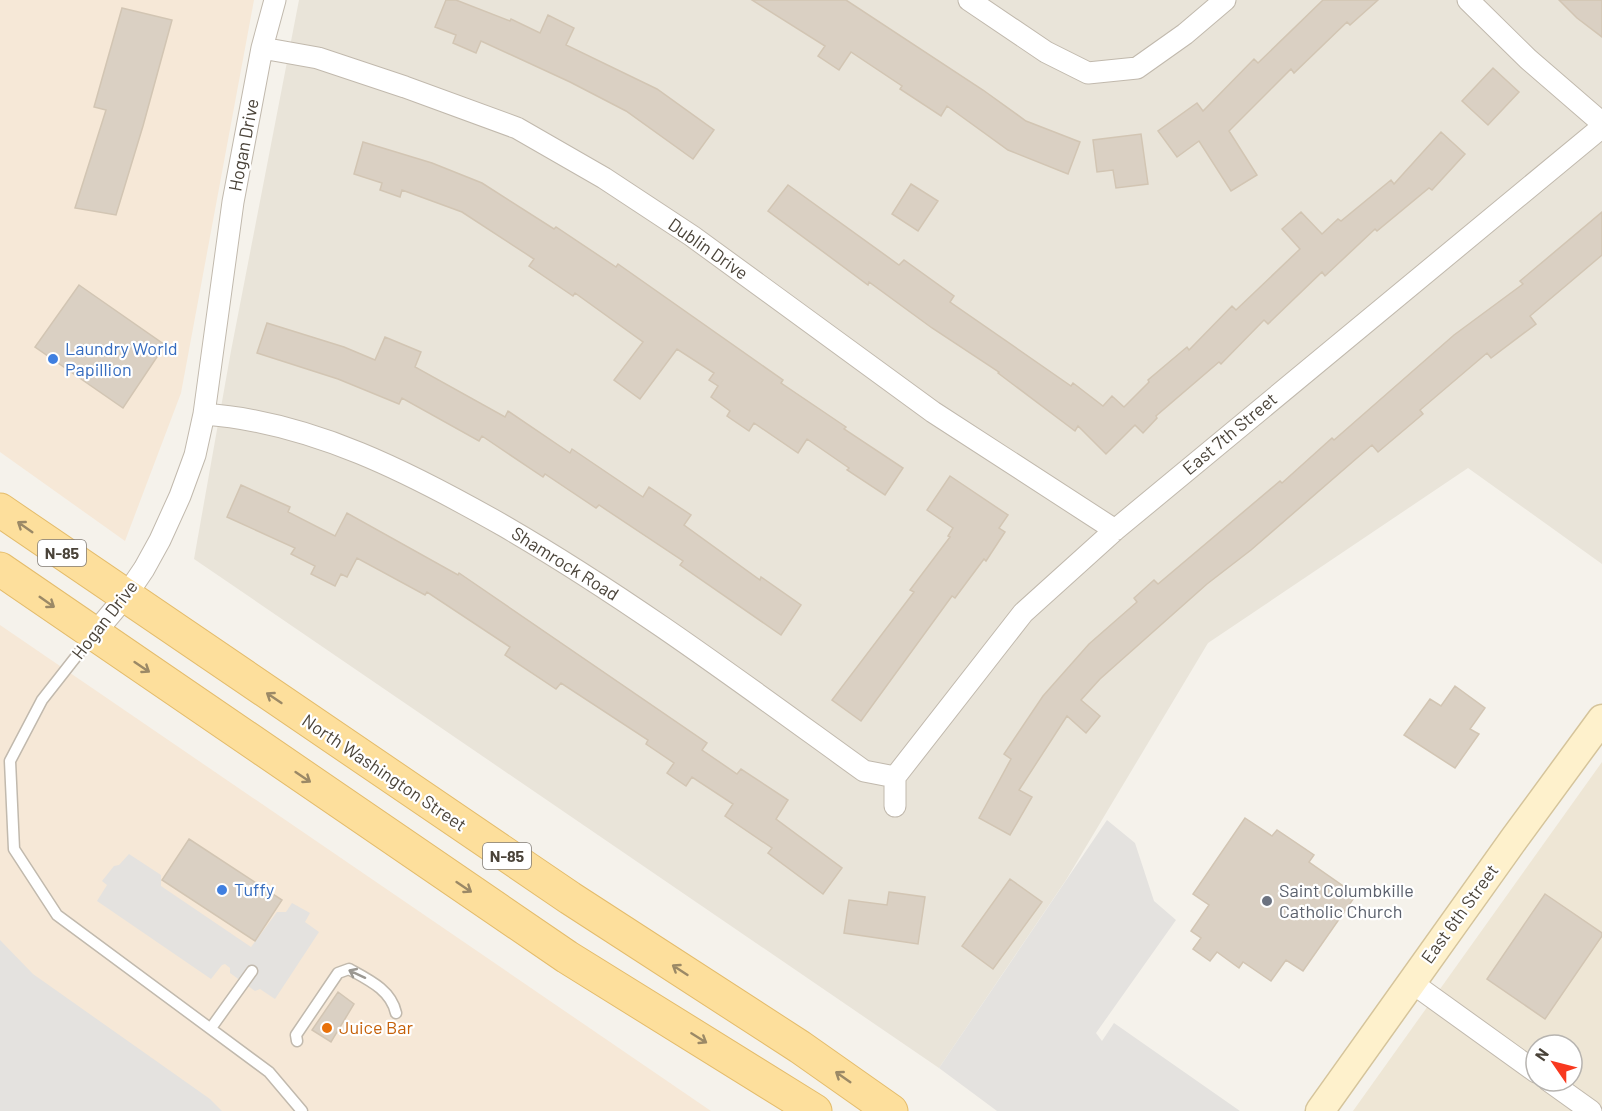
<svg xmlns="http://www.w3.org/2000/svg" width="1602" height="1111" viewBox="0 0 1602 1111" font-family="Barlow,sans-serif">
	<rect width="100%" height="100%" fill="#f5f2eb"/>
	<!-- residential -->
	<path fill="#e9e4d9" d="M299 0H1602V564L1468 468 1208 643 1066 880 939 1068 194 559 231 351Z"/>
	<!-- commercial -->
	<path fill="#f6e8d7" d="M0 0H254L181 393 125 541 0 452Z
		M0 625 711 1111H0Z"/>
	<!-- education -->
	<path fill="#eee6d5" fill-rule="evenodd" d="M1602 762V1111H1353ZM1536 1045H1572V1081H1536Z"/>
	<!-- parking -->
	<path fill="#e4e2df" d="M1107 820 1135 843 1154 901 1176 920 1096 1033 1102 1041 1114 1023 1240 1111H997L939 1068Z
		M129 854 161 875V886L251 947 277 912H286L292 903 310 913 305 922 319 932 275 999 260 989 255 991 230 973V968L225 964 222 965 211 979 97 901 107 885 102 881 114 866 119 865Z
		M0 940 33 974 210 1099 222 1111H0Z"/>
	<!-- building -->
	<path fill="#dad0c3" stroke="#d2c5b3" stroke-width="1.5" d="M446 0H456L510 21 511 19 540 33 548 15 574 28 566 45 657 89 714 130 693 159 626 111 570 82 481 41 476 53 453 43 456 35 435 27Z
		M752 0H846L983 90 1026 121 1080 142 1068 174 1008 150 947 106 941 116 900 89 902 86 851 52 839 70 818 56 825 46Z
		M1323 0H1378L1350 25 1347 22 1294 73 1291 69 1229 131 1257 175 1231 191 1199 141 1177 157 1158 131 1197 103 1203 111 1254 59 1258 63Z
		M1559 0H1602V37L1577 18Z
		M122 8 172 20 143 126 116 215 75 208 106 110 94 107Z
		M1493 68 1519 92 1488 125 1462 101Z
		M1441 132 1465 154 1432 190 1429 188 1377 231 1375 229 1325 276 1322 272 1268 324 1264 320 1221 364 1219 362 1156 416 1157 418 1143 433 1135 425 1106 454 1078 426 1075 431 998 373 999 372 932 328 869 282 868 285 768 211 788 185 899 265 904 260 954 296 950 302 1071 386 1073 383 1103 406 1112 396 1124 407 1149 382 1148 380 1187 347 1189 350 1232 306 1236 310 1300 249 1282 229 1301 212 1322 234 1338 219 1341 221 1391 180 1394 184Z
		M1141 134 1148 184 1116 188 1113 170 1097 172 1093 140Z
		M363 142 432 163 482 183 554 229 556 227 616 267 618 264 783 380 781 383 846 427 844 429 903 468 885 495 847 470 849 468 807 439 798 453 754 423 749 431 727 416 730 411 711 397 718 386 709 380 714 373 677 349 640 399 614 380 643 342 575 293 573 296 529 266 534 259 462 212 402 190 400 197 380 190 382 183 354 174Z
		M911 184 938 201 918 231 892 214Z
		M1602 212V255L1530 316 1536 324 1491 358 1487 353 1420 410 1423 414 1378 452 1372 445 1251 550 1207 584 1100 679 1081 700 1100 716 1086 733 1067 716 1019 790 1032 797 1010 835 979 818 1011 759 1004 754 1043 696 1089 644 1137 602 1134 598 1154 580 1158 584 1280 481 1282 483 1332 438 1334 440 1454 335 1523 284 1520 281Z
		M79 285 165 345 123 408 35 347Z
		M267 323 344 347 375 360 385 337 421 352 415 367 505 417 508 411 570 453 572 449 643 497 649 487 691 515 684 525 760 580 761 577 801 605 781 635 680 565 683 561 599 505 596 508 545 474 543 477 482 436 479 441 402 398 399 404 338 379 257 353Z
		M950 476 1008 515 999 528 1005 532 986 561 984 559 955 598 952 596 861 721 832 700 914 592 910 590 950 537 948 536 953 528 927 510Z
		M241 485 290 507 288 512 335 536 347 513 458 575 459 573 707 743 702 750 737 774 741 769 788 800 776 819 842 868 823 894 768 853 772 848 725 816 733 804 692 777 686 786 667 773 674 763 646 744 648 740 561 683 556 689 505 655 510 647 427 592 425 595 357 558 347 577 341 574 335 586 311 574 315 566 291 554 295 548 227 517Z
		M1455 686 1485 708 1470 729 1479 734 1455 768 1404 735 1430 699 1441 706Z
		M1245 818 1272 836 1277 830 1314 855 1309 862 1356 895 1303 971 1286 960 1271 981 1243 962 1239 968 1217 952 1210 961 1193 949 1201 938 1191 931 1209 905 1193 894Z
		M189 839 282 900 255 941 162 880Z
		M1010 879 1042 902 993 969 962 946Z
		M889 892 925 897 918 944 844 933 849 900 887 905Z
		M1545 894 1602 933V936L1545 1019 1487 979Z
		M338 992 354 1004 331 1042 312 1030Z"/>
	<g fill="none" stroke-linecap="round" stroke-linejoin="round">
		<defs>
			<path id="lane" d="M93 635 42 700 10 761 14 849 57 915 269 1072 302 1111
				M211 1028 252 971
				M297 1041 296 1035 338 973 349 969C369 980 391 990 396 1013"/>
			<path id="street" d="M969 0 1046 52 1088 73 1137 68 1185 34 1225 0
				M1468 0 1528 59 1602 123
				M262 48 318 58 405 87 517 128 604 178 692 236 933 412 1115 530
				M204 414C312 422 411 473 504 526 630 599 746 686 864 771L895 777
				M94 634 125 597 144 569 160 540 180 496 195 455 204 414 233 202 262 48 275 0
				M895 777 1023 613 1115 530 1602 127
				M895 777V806
				M1411 982 1536 1072
				M1549 1081 1591 1111"/>
			<path id="secondary" d="M1320 1111 1514 839 1602 719"/>
			<path id="primary" d="M0 510 570 898 800 1047 891 1111
				M0 569 567 957 815 1111"/>
		</defs>
		<!-- lane casing -->
		<use href="#lane" stroke="#c1b9ad" stroke-width="13"/>
		<!-- street casing -->
		<use href="#street" stroke="#c1b9ad" stroke-width="23"/>
		<!-- secondary casing -->
		<use href="#secondary" stroke="#d5c49b" stroke-width="31"/>
		<!-- primary casing -->
		<use href="#primary" stroke="#e4bc6b" stroke-width="35"/>
		<!-- lane -->
		<use href="#lane" stroke="#fff" stroke-width="10"/>
		<!-- street -->
		<use href="#street" stroke="#fff" stroke-width="21"/>
		<!-- secondary -->
		<use href="#secondary" stroke="#fef1cc" stroke-width="28"/>
		<!-- primary -->
		<use href="#primary" stroke="#fddf9c" stroke-width="33"/>
	</g>
	<!-- one-way arrows -->
	<defs><path id="oneway-shaft" d="M-6 0H5M1.5-3L5.5 0L1.5 3" fill="none" stroke-width="1.6" stroke-linecap="round" stroke-linejoin="round" transform="scale(1.5)"/></defs>
	<g stroke="#9b8966">
		<use href="#oneway-shaft" transform="translate(25 527) rotate(-145)"/>
		<use href="#oneway-shaft" transform="translate(47 602) rotate(35)"/>
		<use href="#oneway-shaft" transform="translate(142 667) rotate(34)"/>
		<use href="#oneway-shaft" transform="translate(274 698) rotate(-146)"/>
		<use href="#oneway-shaft" transform="translate(303 777) rotate(34)"/>
		<use href="#oneway-shaft" transform="translate(464 887) rotate(34)"/>
		<use href="#oneway-shaft" transform="translate(680 970) rotate(-147)"/>
		<use href="#oneway-shaft" transform="translate(699 1038) rotate(32)"/>
		<use href="#oneway-shaft" transform="translate(843 1077) rotate(-145)"/>
	</g>
	<use stroke="#9b9892" href="#oneway-shaft" transform="translate(357 974) rotate(-155)"/>
	<!-- markers -->
	<g fill="#3f7fe0" stroke="#fff" stroke-width="2">
		<circle cx="53" cy="359" r="6"/>
		<circle cx="222" cy="890" r="6"/>
	</g>
	<circle fill="#6b7280" stroke="#fff" stroke-width="2" cx="1267" cy="901" r="6"/>
	<circle fill="#e8710a" stroke="#fff" stroke-width="2" cx="327" cy="1028" r="6"/>
	<g text-anchor="middle" stroke-width="4.5" stroke-linejoin="round" paint-order="stroke">
		<!-- shield labels -->
		<g fill="#fff" stroke="#807b74" stroke-width="1.5">
			<rect x="38" y="540" width="48" height="26" rx="4.5"/>
			<rect x="483" y="843" width="48" height="26" rx="4.5"/>
		</g>
		<g font-size="16" font-weight="bold" fill="#4a4339">
			<text x="62" y="559">N-85</text>
			<text x="507" y="862">N-85</text>
		</g>
		<!-- street labels -->
		<g font-size="18" fill="#4a4339" stroke="#fff">
			<text transform="translate(244 145) rotate(-79)" y="6">Hogan Drive</text>
			<text transform="translate(708 249) rotate(35)" y="6">Dublin Drive</text>
			<text transform="translate(1230 434) rotate(-40)" y="6">East 7th Street</text>
			<text transform="translate(565 564) rotate(32)" y="6">Shamrock Road</text>
			<text transform="translate(105 620) rotate(-52)" y="6">Hogan Drive</text>
			<text transform="translate(384 773) rotate(34)" y="6">North Washington Street</text>
			<text transform="translate(1460 914) rotate(-54)" y="6">East 6th Street</text>
		</g>
		<!-- shop labels -->
		<g font-size="18" fill="#366cbe" stroke="#fff" text-anchor="start">
			<text x="65" y="355">Laundry World<tspan x="65" dy="21">Papillion</tspan></text>
			<text x="234" y="896">Tuffy</text>
		</g>
		<!-- worship labels -->
		<g font-size="18" fill="#5b616d" stroke="#fff" text-anchor="start">
			<text x="1279" y="897">Saint Columbkille<tspan x="1279" dy="21">Catholic Church</tspan></text>
		</g>
		<!-- food labels -->
		<g font-size="18" fill="#c56008" stroke="#fff" text-anchor="start">
			<text x="339" y="1034">Juice Bar</text>
		</g>
	</g>
	<!-- north arrow -->
	<g transform="translate(1554 1063) rotate(305)"><circle r="28" fill="#ffffff" stroke="#b7b4b0" stroke-width="1.5"/>
	<path d="M0-4.5L10 22L0 15L-10 22Z" fill="#f8391f"/>
	<text y="-9" font-size="16" font-weight="bold" text-anchor="middle" fill="#4a4339">N</text>
	</g>
</svg>
